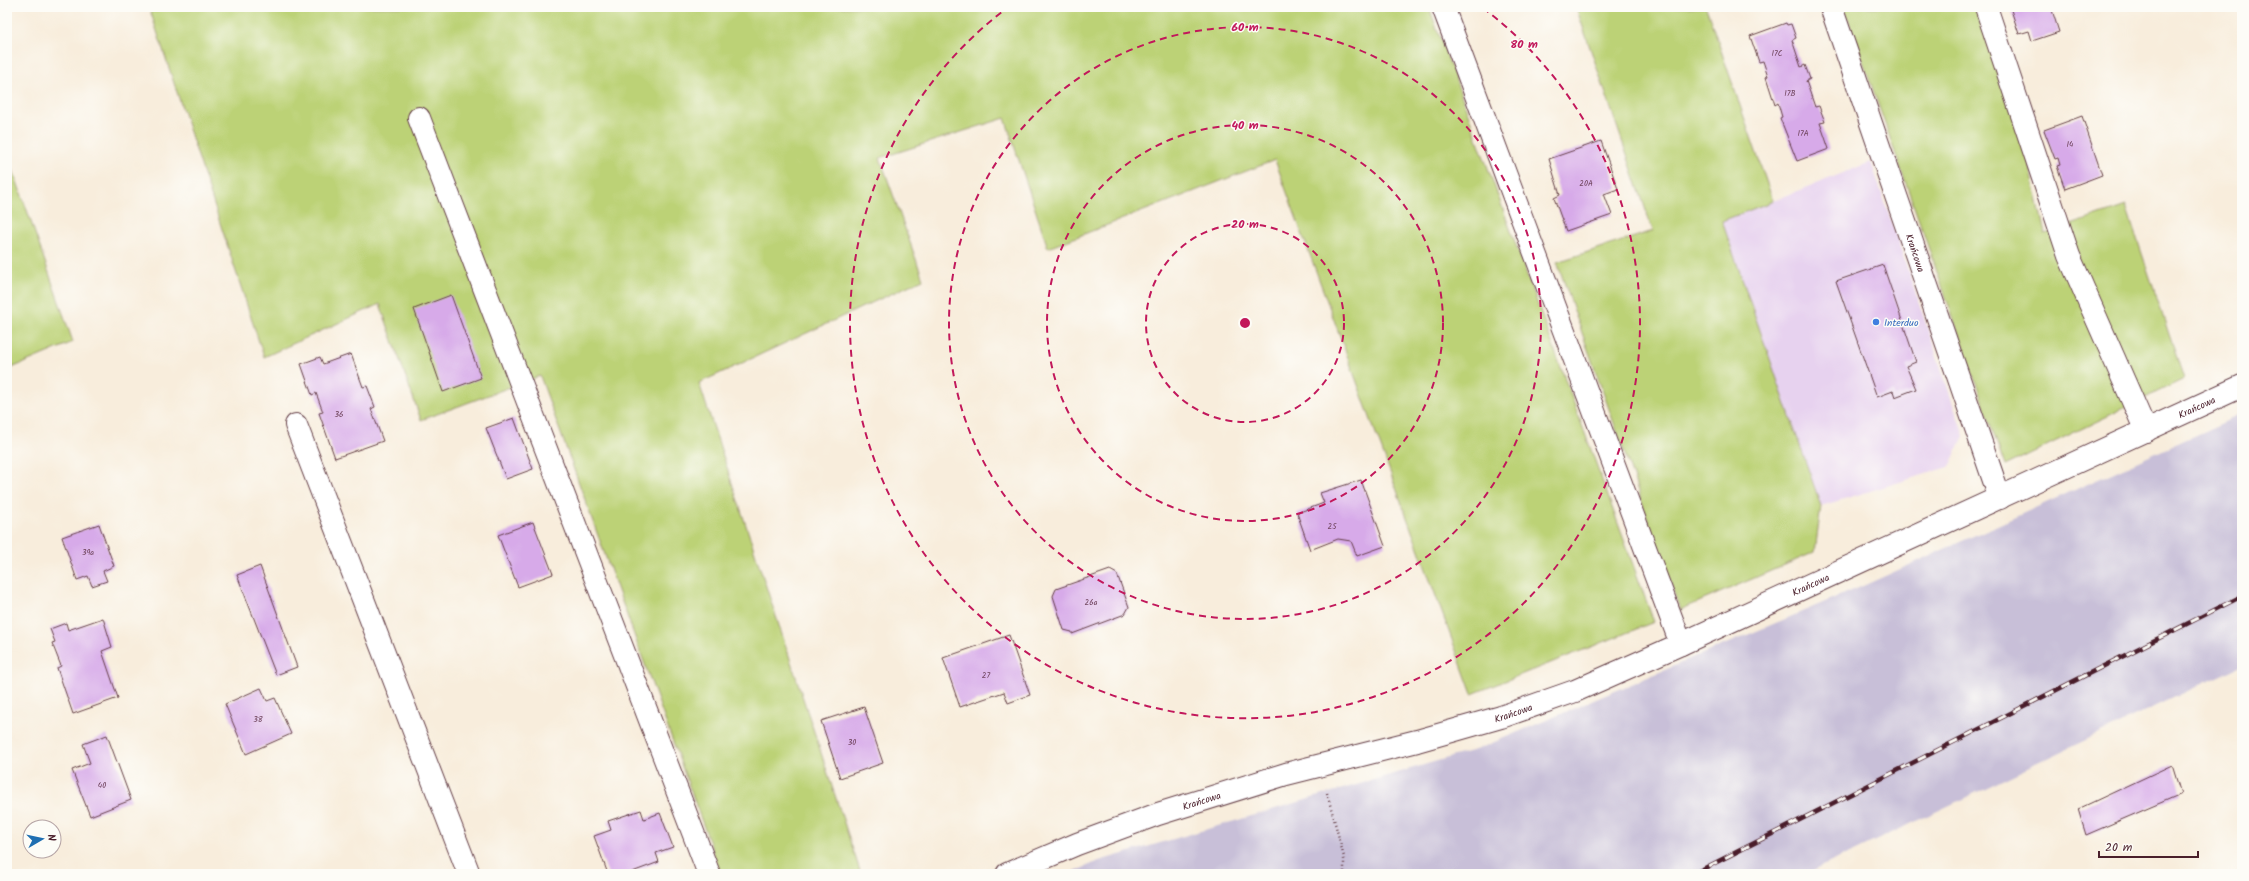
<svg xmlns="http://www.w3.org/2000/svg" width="2249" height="881" viewBox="0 0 2249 881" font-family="Kalam,sans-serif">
	<rect width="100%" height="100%" fill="#fdfcf7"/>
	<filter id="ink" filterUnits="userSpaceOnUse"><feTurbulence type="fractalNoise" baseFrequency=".025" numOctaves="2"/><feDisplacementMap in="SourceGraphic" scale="8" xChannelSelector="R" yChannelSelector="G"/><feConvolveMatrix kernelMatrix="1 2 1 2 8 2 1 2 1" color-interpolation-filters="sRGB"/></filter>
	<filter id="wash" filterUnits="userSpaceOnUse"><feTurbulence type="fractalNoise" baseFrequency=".012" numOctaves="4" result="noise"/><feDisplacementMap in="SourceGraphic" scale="16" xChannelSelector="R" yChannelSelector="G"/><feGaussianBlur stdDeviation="0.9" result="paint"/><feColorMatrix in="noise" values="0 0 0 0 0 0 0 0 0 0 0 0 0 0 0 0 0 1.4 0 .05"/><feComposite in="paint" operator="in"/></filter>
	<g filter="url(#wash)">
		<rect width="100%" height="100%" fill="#f8eddc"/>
		<!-- built -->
		<path fill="#e7d2ef" d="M1871 162 1964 436 1949 467 1821 506 1722 221Z"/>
		<!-- industrial -->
		<path fill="#c8bfd8" d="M2242 414V665L1806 874H1069L1099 861 1478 749 1863 586Z"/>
		<!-- green -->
		<path fill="#bcd276" stroke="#837850" d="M149 7H1429L1654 622 1472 694 1275 160 1048 248 1005 118 880 158 923 279 699 383 861 874H721L540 376 421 420 380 304 264 357Z
			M1576 7H1706L1773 201 1722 221 1821 506 1815 552 1680 610 1557 262 1653 231Z
			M1844 7H1982L2013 89 2045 234 2126 206 2184 379 2005 466Z
			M7 153 73 342 7 370Z"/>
		<g id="blocks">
			<!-- building -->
			<path fill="#d7aae9" d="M2010 7H2051L2059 32 2032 41 2029 31 2019 34Z
				M1786 23 1787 25 1791 24 1796 38 1792 40 1801 67 1805 65 1810 79 1806 81 1815 107 1819 106 1825 122 1820 123 1829 149 1797 161 1780 118 1782 117 1778 103 1775 105 1766 77 1768 76 1763 61 1759 62 1750 36Z
				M2082 116 2102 175 2065 189 2057 166 2060 165 2058 158 2055 159 2044 130Z
				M1601 141 1618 189 1604 194 1612 215 1566 231 1554 198 1560 195 1549 159Z
				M1883 265 1916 362 1906 366 1916 389 1895 397 1893 391 1877 397 1836 281Z
				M451 295 481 378 443 392 414 309Z
				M351 354 363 387 367 386 375 407 371 409 383 441 335 458 319 413 323 412 316 393 312 395 301 364 320 357 323 364Z
				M514 418 533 469 506 479 486 428Z
				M1361 480 1385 546 1357 556 1351 541 1338 539 1310 550 1297 513 1324 503 1320 493Z
				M533 522 553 574 518 587 498 535Z
				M99 524 114 566 103 571 107 581 92 586 88 576 77 580 62 537Z
				M260 566 297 667 276 675 237 575Z
				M1110 570 1117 574 1129 607 1125 614 1072 634V632L1064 630 1053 596 1056 589Z
				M103 618 112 647 102 651 118 698 73 714 57 668 61 666 52 643 55 642 50 629 66 623 68 630Z
				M1009 635 1030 695 1008 703 1004 692 960 707 943 658Z
				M261 688 267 701 275 698 291 734 246 754 225 704Z
				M864 707 883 763 840 778 821 721Z
				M107 735 131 800 90 816 72 770 90 763 83 744Z
				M2172 765 2181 794 2086 835 2078 809Z
				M641 810 644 819 660 813 673 847 656 853 659 862 627 874H608L594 836 611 830 608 821Z"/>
		</g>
	</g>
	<g filter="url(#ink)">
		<use href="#blocks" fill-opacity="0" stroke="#643e46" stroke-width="1"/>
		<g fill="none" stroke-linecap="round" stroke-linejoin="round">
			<defs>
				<g id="minor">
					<path d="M1443 7 1681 644"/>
					<path id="s1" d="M1831 7 2000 498"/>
					<path d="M1986 7 2069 256 2146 431"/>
					<path d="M419 118 709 874"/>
					<path d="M296 425 469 874"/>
					<path id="s2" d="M1007 874 1077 844 1158 814 1286 774 1417 741 1501 717 1575 691 1681 644 2242 386"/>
				</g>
			</defs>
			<!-- minor casing -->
			<use href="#minor" stroke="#643e46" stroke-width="24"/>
			<!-- path -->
			<path stroke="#643e46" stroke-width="2.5" stroke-dasharray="1 3" stroke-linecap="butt" d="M1327 793 1344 857V874"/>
			<!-- minor -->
			<use href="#minor" stroke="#fff" stroke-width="22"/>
			<defs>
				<path id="rail" d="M1693 874 2242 596"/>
			</defs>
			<!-- rail casing -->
			<use href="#rail" stroke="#4a1f2b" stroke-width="4.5"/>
			<!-- rail -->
			<use href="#rail" stroke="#fdfcf7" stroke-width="3" stroke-dasharray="9" stroke-linecap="butt"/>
		</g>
	</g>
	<!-- distance rings -->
	<g fill="none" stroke="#c2185b" stroke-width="2" stroke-dasharray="7 5">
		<circle cx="1245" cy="323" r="99"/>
		<circle cx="1245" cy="323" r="198"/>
		<circle cx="1245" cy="323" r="296"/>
		<path d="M1483 8A395 395 0 1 1 1007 8"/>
	</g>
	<!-- markers -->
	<circle fill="#3f7fe0" stroke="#fdfcf7" stroke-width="1.5" cx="1876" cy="322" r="4"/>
	<g text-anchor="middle" stroke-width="3" stroke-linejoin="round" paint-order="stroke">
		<!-- number labels -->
		<g font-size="8" fill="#6d425a">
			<text x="1777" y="56">17C</text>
			<text x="1790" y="96">17B</text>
			<text x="1803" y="136">17A</text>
			<text x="2070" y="147">14</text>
			<text x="1586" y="186">20A</text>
			<text x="339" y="417">36</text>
			<text x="1332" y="529">25</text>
			<text x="88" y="555">39a</text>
			<text x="1091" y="605">26a</text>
			<text x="986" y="678">27</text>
			<text x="258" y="722">38</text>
			<text x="852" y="745">30</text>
			<text x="102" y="788">40</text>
		</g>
		<!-- street labels -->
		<g font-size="10" fill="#4a1f2b" stroke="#fdfcf7">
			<text dy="4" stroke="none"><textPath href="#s1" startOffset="260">Krańcowa</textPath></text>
			<text dy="4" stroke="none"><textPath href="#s2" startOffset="1281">Krańcowa</textPath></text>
			<text dy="4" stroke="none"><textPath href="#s2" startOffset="856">Krańcowa</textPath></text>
			<text dy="4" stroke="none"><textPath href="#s2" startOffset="532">Krańcowa</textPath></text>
			<text dy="4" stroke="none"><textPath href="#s2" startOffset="208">Krańcowa</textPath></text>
		</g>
		<!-- shop labels -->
		<g font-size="10" fill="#366cbe" stroke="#fdfcf7" text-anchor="start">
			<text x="1884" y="326">Interduo</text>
		</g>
	</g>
	<circle cx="1245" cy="323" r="6" fill="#c2185b" stroke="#fdfcf7" stroke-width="2"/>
	<g font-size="12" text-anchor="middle" font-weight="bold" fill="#c2185b" stroke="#fdfcf7" stroke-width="3" stroke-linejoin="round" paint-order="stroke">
		<text x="1245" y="31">60 m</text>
		<text x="1524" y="48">80 m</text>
		<text x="1245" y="129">40 m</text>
		<text x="1245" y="228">20 m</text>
	</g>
	<!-- margin -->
	<rect width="2249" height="881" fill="none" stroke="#fdfcf7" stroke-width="24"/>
	<!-- north arrow -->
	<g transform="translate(42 839) rotate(81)"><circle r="19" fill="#fdfcf7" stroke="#b5a4a5"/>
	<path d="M0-3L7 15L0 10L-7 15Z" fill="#1f6fb2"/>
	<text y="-6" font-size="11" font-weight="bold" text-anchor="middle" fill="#4a1f2b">N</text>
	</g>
	<!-- scale -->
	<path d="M2099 851v6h99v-6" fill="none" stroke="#4a1f2b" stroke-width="2"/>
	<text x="2105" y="851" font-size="12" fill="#4a1f2b" stroke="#fdfcf7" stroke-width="3" paint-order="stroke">20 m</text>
</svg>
